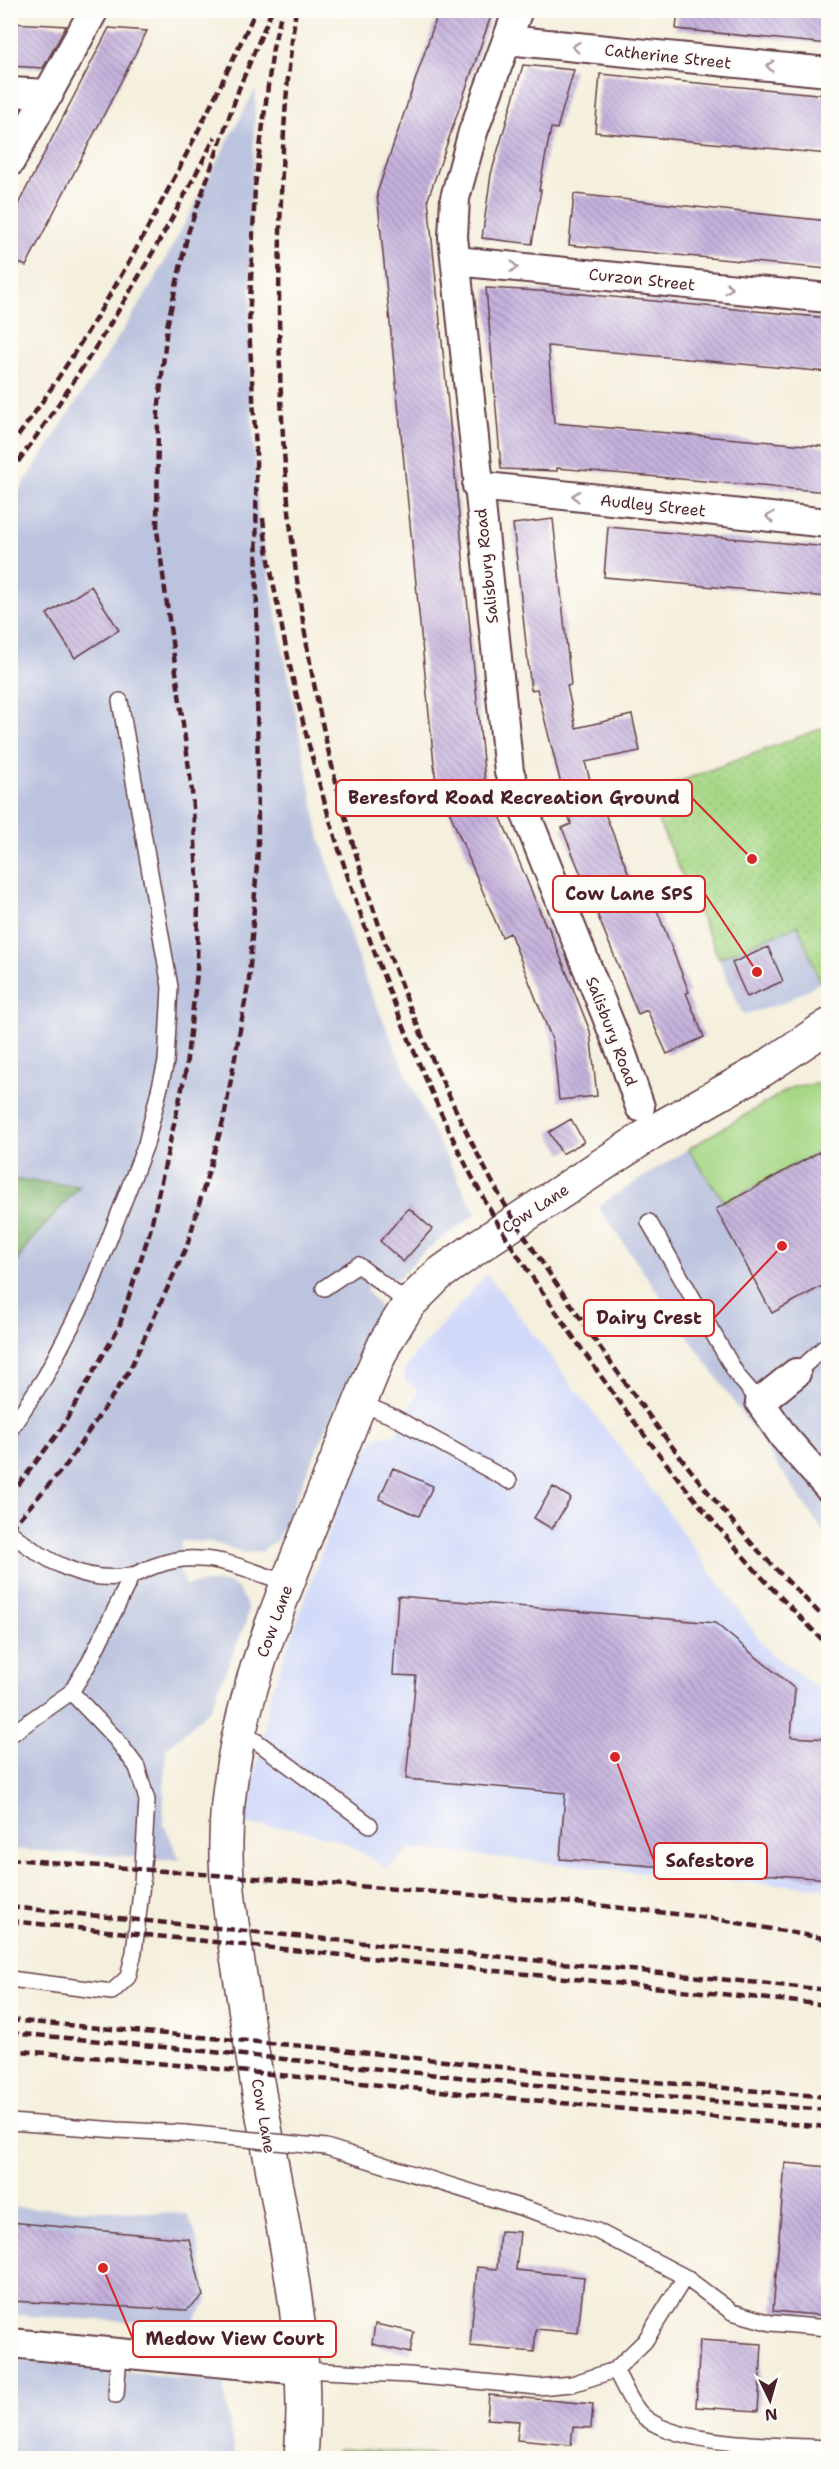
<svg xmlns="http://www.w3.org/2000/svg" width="839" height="2469" viewBox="0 0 839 2469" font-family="'Shantell Sans',sans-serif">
	<defs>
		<pattern id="forest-crowns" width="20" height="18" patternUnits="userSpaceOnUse" patternTransform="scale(1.5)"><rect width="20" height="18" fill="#85b874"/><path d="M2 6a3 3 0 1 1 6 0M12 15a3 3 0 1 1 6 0" fill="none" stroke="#6f955f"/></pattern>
		<pattern id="park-dots" width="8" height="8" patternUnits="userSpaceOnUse" patternTransform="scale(1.5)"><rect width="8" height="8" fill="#a7d887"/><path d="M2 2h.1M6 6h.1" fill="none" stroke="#91b975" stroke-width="1.8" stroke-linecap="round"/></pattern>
		<pattern id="building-back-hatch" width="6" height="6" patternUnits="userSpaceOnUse" patternTransform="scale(1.5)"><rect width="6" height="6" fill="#c5b2dd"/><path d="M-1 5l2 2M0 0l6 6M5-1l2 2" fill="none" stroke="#a290b3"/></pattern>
	</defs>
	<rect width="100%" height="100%" fill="#fdfcf7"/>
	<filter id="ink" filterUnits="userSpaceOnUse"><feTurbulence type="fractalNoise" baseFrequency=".0167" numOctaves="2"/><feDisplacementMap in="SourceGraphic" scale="12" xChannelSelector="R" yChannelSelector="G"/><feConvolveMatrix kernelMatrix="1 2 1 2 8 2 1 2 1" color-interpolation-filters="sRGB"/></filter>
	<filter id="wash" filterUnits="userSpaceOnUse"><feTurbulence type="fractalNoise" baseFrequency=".008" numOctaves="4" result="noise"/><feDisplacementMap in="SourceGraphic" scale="24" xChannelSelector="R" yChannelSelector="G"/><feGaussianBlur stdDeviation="1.35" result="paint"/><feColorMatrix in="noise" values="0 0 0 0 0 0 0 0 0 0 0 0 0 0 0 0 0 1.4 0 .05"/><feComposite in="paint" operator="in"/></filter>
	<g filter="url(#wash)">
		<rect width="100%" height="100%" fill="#f5efdd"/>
		<!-- built -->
		<path fill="#d1d9f9" d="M487 1274 632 1463 769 1652 828 1696V1888L683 1877 410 1848 387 1869 346 1843 294 1828 245 1825 271 1693 342 1496 371 1443 378 1436 395 1435 418 1391 405 1380V1370L415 1354Z"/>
		<!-- industrial -->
		<path fill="#bbc3de" d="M256 88 251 209 250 387 259 525 320 839 365 979 424 1114 476 1214 422 1253 397 1280 383 1271 366 1290 380 1307 276 1542 262 1551 245 1553 211 1542 181 1541 180 1574 184 1578 185 1585 215 1582 231 1584 239 1590 248 1608 246 1622 210 1709 166 1749 163 1822 180 1860 11 1849 10 505 152 285Z
			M798 926 819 983 783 1003 743 1015 719 959Z
			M828 1083V1538L598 1206 688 1149 794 1086Z
			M10 2207 187 2214 196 2235 208 2302 190 2325 11 2315Z
			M11 2359 223 2383 235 2458H11Z"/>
		<!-- green -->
		<path fill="#a7d887" stroke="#787c59" stroke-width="1.5" d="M828 1083V1147L725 1203 688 1149 794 1086Z
			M338 2449 513 2458H339Z"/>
		<!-- forest -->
		<path fill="url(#forest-crowns)" stroke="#686c50" stroke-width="1.5" d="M11 1179 80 1186 28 1244 11 1271Z"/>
		<!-- park -->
		<path fill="url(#park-dots)" stroke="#787c59" stroke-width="1.5" d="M828 726V978L820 982 798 925 719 958 646 794Z"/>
		<g id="blocks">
			<!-- building -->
			<path fill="url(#building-back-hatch)" d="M439 10H493L428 199 487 802 493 799 546 926H548L590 1031 597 1096 559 1100 553 1042 510 933 502 937 446 804H438L377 193Z
				M678 10H828V44L676 29Z
				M10 23 51 25 66 26 43 68 10 66Z
				M109 28 147 31 26 266 10 259V220Z
				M523 65 574 70 557 129 551 128 539 190H541L532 244 482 238 491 174Z
				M600 74 828 95V154L595 132Z
				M574 194 828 221V269L569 245Z
				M486 288 572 293 828 318V372L548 346 554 423 828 447V492L557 468V471L501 469Z
				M553 519 571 685 567 686 576 728 632 715 640 751 585 762 599 813 604 811 641 905 653 900 689 992 686 993 704 1037 667 1054 647 1010 638 1014 562 828 571 824 537 689 531 690 513 524Z
				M608 527 828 547V597L604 577Z
				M91 586 119 630 75 658 47 614Z
				M768 947 783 981 747 997 732 963Z
				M571 1119 584 1142 562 1154 549 1132Z
				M828 1147V1283L772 1313 716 1209Z
				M409 1208 432 1229 403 1262 380 1241Z
				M393 1468 433 1486 419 1516 379 1499Z
				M553 1487 571 1498 552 1529 534 1518Z
				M398 1596 715 1623 795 1689 791 1737 828 1739V1879L560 1859 565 1793 406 1779 416 1676 393 1675Z
				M785 2163 828 2167V2316L773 2311Z
				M10 2222 189 2239 203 2296 187 2310 10 2301Z
				M500 2231 520 2232 516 2270 584 2277 578 2333 536 2329 534 2352 470 2346 477 2267 497 2269Z
				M375 2324 414 2332 410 2353 372 2344Z
				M700 2340 762 2344 758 2411 696 2407Z
				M489 2395 593 2404 591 2428 573 2427 571 2445 517 2440 519 2421 487 2419Z"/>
		</g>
	</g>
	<g filter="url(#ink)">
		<use href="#blocks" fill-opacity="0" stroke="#643e46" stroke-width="1.5"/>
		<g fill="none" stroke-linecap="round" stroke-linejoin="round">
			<defs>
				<path id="lane" d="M649 1222 737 1375 760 1402
					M324 1288 358 1265 409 1304
					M796 1373 828 1344
					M360 1403 394 1417 509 1481
					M10 1430 45 1377 87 1296 146 1144 166 1062 170 987 120 701
					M10 1532C43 1560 88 1586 132 1575 141 1573 149 1567 158 1565 171 1560 185 1558 199 1559 229 1559 259 1575 288 1583
					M71 1692 89 1663 132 1575
					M240 1734 256 1741 370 1825
					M10 1735 71 1692 116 1739 137 1767 147 1800 142 1883 134 1952 128 1977 112 1992 10 1979
					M10 2122 117 2130 185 2133
					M326 2147 597 2231 685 2277 732 2312 771 2323 828 2328
					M302 2370 409 2375 538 2387 572 2384 615 2370 645 2341 685 2277
					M615 2370C623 2383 630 2403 641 2414 673 2447 782 2445 828 2448
					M116 2395 119 2354"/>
				<path id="street" d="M518 10 473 132 455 198 453 237 509 772 623 1057 640 1107
					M507 40 828 72
					M10 92 49 94
					M10 162 94 10
					M456 261 828 298
					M477 486 828 523
					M796 1373 760 1402 784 1437 828 1487
					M10 2343 302 2370"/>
				<path id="secondary" d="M301 2458C309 2363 292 2270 274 2177 262 2113 251 2047 241 1982 234 1936 225 1889 226 1841 227 1736 267 1633 306 1536 329 1479 352 1421 376 1363L386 1341 409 1304 438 1275 483 1243 654 1131 762 1070 828 1026"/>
			</defs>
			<!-- lane casing -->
			<use href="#lane" stroke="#643e46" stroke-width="18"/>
			<!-- street casing -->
			<use href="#street" stroke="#643e46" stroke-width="32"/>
			<!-- secondary casing -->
			<use href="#secondary" stroke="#643e46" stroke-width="36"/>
			<!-- lane -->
			<use href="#lane" stroke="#fff" stroke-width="15"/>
			<!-- street -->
			<use href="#street" stroke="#fff" stroke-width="28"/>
			<!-- secondary -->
			<use href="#secondary" stroke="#fff" stroke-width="33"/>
			<!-- rail -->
			<path stroke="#4a1f2b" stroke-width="4.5" stroke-dasharray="9 4.5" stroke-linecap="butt" d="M296 10C282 107 280 205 279 302 279 558 321 800 422 1036 447 1092 473 1149 504 1203 528 1243 555 1282 582 1321 635 1399 691 1475 754 1546 778 1572 804 1597 828 1622
				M10 447C109 313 186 161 256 10
				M10 473C88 366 155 255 215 137
				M263 518C267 557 276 595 283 633 310 766 348 890 399 1015 426 1081 454 1146 489 1208 510 1246 535 1281 559 1316 616 1400 677 1481 744 1557 770 1588 800 1616 828 1646
				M10 1496 61 1429 119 1327 150 1231 185 1075 197 973 198 893 192 791 157 530 158 414 167 326 188 233 240 86 272 10
				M10 1529 67 1464 129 1371 187 1246 224 1118 249 980 258 849 256 450 249 327 255 186 273 48 282 10
				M10 1859 588 1904 710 1918 828 1939
				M10 1907 828 1990
				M10 1921 828 2005
				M10 2020 314 2047 574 2075 828 2097
				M10 2033C283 2056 555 2091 828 2110
				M10 2050C283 2073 555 2105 828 2127"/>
			<defs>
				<path id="lane-bridge" d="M185 2133 326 2147"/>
			</defs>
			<!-- lane-bridge casing -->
			<use href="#lane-bridge" stroke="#643e46" stroke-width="18" stroke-linecap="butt"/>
			<!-- lane-bridge -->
			<use href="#lane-bridge" stroke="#fff" stroke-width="15"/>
		</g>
		<!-- one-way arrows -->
		<defs><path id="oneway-chevron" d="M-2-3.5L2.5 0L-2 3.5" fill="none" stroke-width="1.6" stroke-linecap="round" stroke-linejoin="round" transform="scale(1.5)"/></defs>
		<g stroke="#ae9aa0">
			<use href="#oneway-chevron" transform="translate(576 47) rotate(-174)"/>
			<use href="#oneway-chevron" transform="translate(770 66) rotate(-174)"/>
			<use href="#oneway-chevron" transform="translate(514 267) rotate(6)"/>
			<use href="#oneway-chevron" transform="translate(729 288) rotate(6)"/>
			<use href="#oneway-chevron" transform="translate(576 496) rotate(-174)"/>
			<use href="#oneway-chevron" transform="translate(770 517) rotate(-174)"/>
		</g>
	</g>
	<g text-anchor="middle" stroke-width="4.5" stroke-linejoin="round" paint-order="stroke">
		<!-- street labels -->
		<g font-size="16" fill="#4a1f2b" stroke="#fdfcf7">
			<text transform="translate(668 56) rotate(6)" y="6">Catherine Street</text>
			<text transform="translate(642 279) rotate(6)" y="6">Curzon Street</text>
			<text transform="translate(653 505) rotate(6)" y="6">Audley Street</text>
			<text transform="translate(486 566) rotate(-96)" y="6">Salisbury Road</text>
			<text transform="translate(612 1031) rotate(69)" y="6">Salisbury Road</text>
			<text transform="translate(535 1208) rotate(-33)" y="6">Cow Lane</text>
			<text transform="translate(274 1621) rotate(-70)" y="6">Cow Lane</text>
			<text transform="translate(264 2116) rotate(80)" y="6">Cow Lane</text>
		</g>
	</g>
	<!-- callouts -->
	<path fill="none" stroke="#d62828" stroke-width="2" d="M752 859L692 798M757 972L705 894M782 1246L714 1318M615 1757L654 1861M103 2268L133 2339"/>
	<g fill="#d62828" stroke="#fdfcf7" stroke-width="2">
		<circle cx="752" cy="859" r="6"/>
		<circle cx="757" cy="972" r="6"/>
		<circle cx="782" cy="1246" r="6"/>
		<circle cx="615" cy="1757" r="6"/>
		<circle cx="103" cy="2268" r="6"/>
	</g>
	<g fill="#fdfcf7" stroke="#d62828" stroke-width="2">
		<rect x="336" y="780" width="356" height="36" rx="6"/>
		<rect x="553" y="876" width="152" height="36" rx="6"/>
		<rect x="584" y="1300" width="130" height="36" rx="6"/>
		<rect x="654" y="1843" width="113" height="36" rx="6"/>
		<rect x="133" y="2321" width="203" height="36" rx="6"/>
	</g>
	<g font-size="18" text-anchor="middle" font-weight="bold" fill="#4a1f2b">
		<text x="514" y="804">Beresford Road Recreation Ground</text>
		<text x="629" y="900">Cow Lane SPS</text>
		<text x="649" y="1324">Dairy Crest</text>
		<text x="710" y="1867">Safestore</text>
		<text x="235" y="2345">Medow View Court</text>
	</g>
	<!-- margin -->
	<rect width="839" height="2469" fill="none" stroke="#fdfcf7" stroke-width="36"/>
	<!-- north arrow -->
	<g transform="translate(770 2400) rotate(175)" stroke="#fdfcf7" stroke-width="4.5" paint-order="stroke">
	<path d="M0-4.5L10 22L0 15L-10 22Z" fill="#4a1f2b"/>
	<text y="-9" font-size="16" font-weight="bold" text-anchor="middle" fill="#4a1f2b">N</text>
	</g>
</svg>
